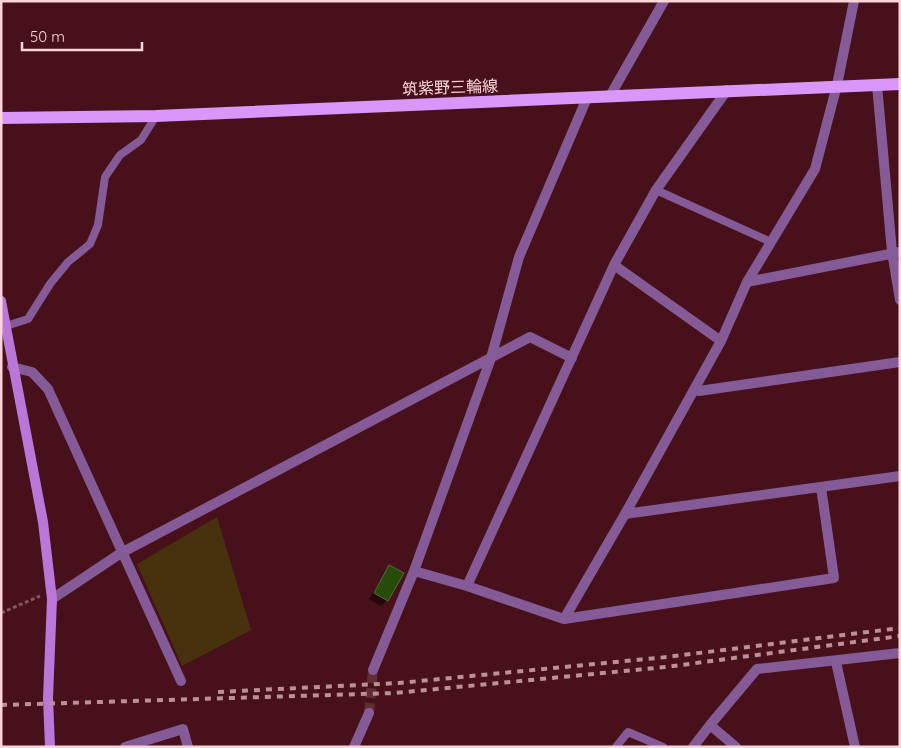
<svg xmlns="http://www.w3.org/2000/svg" width="901" height="748" viewBox="0 0 901 748" font-family="Quicksand,'Noto Sans JP',sans-serif">
	<rect width="100%" height="100%" fill="#47101a"/>
	<!-- green -->
	<path fill="#48310d" d="M217 517 251 630 182 666 137 564Z"/>
	<!-- shadow -->
	<path fill="#0007" d="M390 567 387 600 381 606 369 599Z"/>
	<!-- building -->
	<path fill="#274b08" stroke="#506f3d" d="M389 565 404 573 388 601 374 593Z"/>
	<g fill="none" stroke-linecap="round" stroke-linejoin="round">
		<!-- street-tunnel -->
		<path stroke="#622e36" stroke-width="10" stroke-dasharray="10 5" stroke-linecap="butt" d="M369 713 373 670"/>
		<!-- path -->
		<path stroke="#85545b" stroke-width="3" stroke-dasharray="4 2.5" stroke-linecap="butt" d="M1 613 40 596"/>
		<!-- lane -->
		<path stroke="#845b97" stroke-width="8" d="M656 190 771 242
			M6 326 28 319 50 284 68 262 90 244 98 225 105 177 120 155 141 140 156 116
			M616 747 628 732 663 747"/>
		<!-- street -->
		<path stroke="#845b97" stroke-width="10" d="M877 85 892 252 900 300
			M610 96 664 1
			M614 265 721 341
			M747 282 900 252
			M12 367 32 372 48 389 181 681
			M699 391 900 362
			M625 514 900 476
			M414 571 467 586 564 619 625 514 721 341 747 282 815 169 837 85 854 1
			M467 586 614 265 656 190 727 90
			M52 599 121 553 530 337 572 358
			M564 619 834 578 821 487
			M836 662 855 747
			M373 670 414 571 491 358 519 257 587 98
			M710 725 757 669 900 653
			M125 747 183 729 188 747
			M354 747 369 713
			M693 747 710 725 736 747"/>
		<!-- secondary -->
		<path stroke="#ba77d8" stroke-width="10" d="M1 301 43 522 52 599 48 698 50 747"/>
		<!-- primary -->
		<path stroke="#da96fa" stroke-width="12" d="M1 118 156 116 900 84"/>
		<!-- rail -->
		<path stroke="#bc9196" stroke-width="4" stroke-dasharray="6 6" stroke-linecap="butt" d="M218 692 399 683 667 657 900 628
			M1 705 395 693 666 667 900 636"/>
	</g>
	<g text-anchor="middle" stroke-width="4.5" stroke-linejoin="round" paint-order="stroke">
		<!-- street labels -->
		<g font-size="16" fill="#fbd6d8" stroke="#47101a">
			<text transform="translate(450 87) rotate(-2)" y="6">筑紫野三輪線</text>
		</g>
	</g>
	<!-- border -->
	<rect width="901" height="748" fill="none" stroke="#fbd6d8" stroke-width="5"/>
	<!-- scale -->
	<path d="M22 42v8h120v-8" fill="none" stroke="#fbd6d8" stroke-width="2.5"/>
	<text x="30" y="42" font-size="15" fill="#fbd6d8" stroke="#47101a" stroke-width="4" paint-order="stroke">50 m</text>
</svg>
